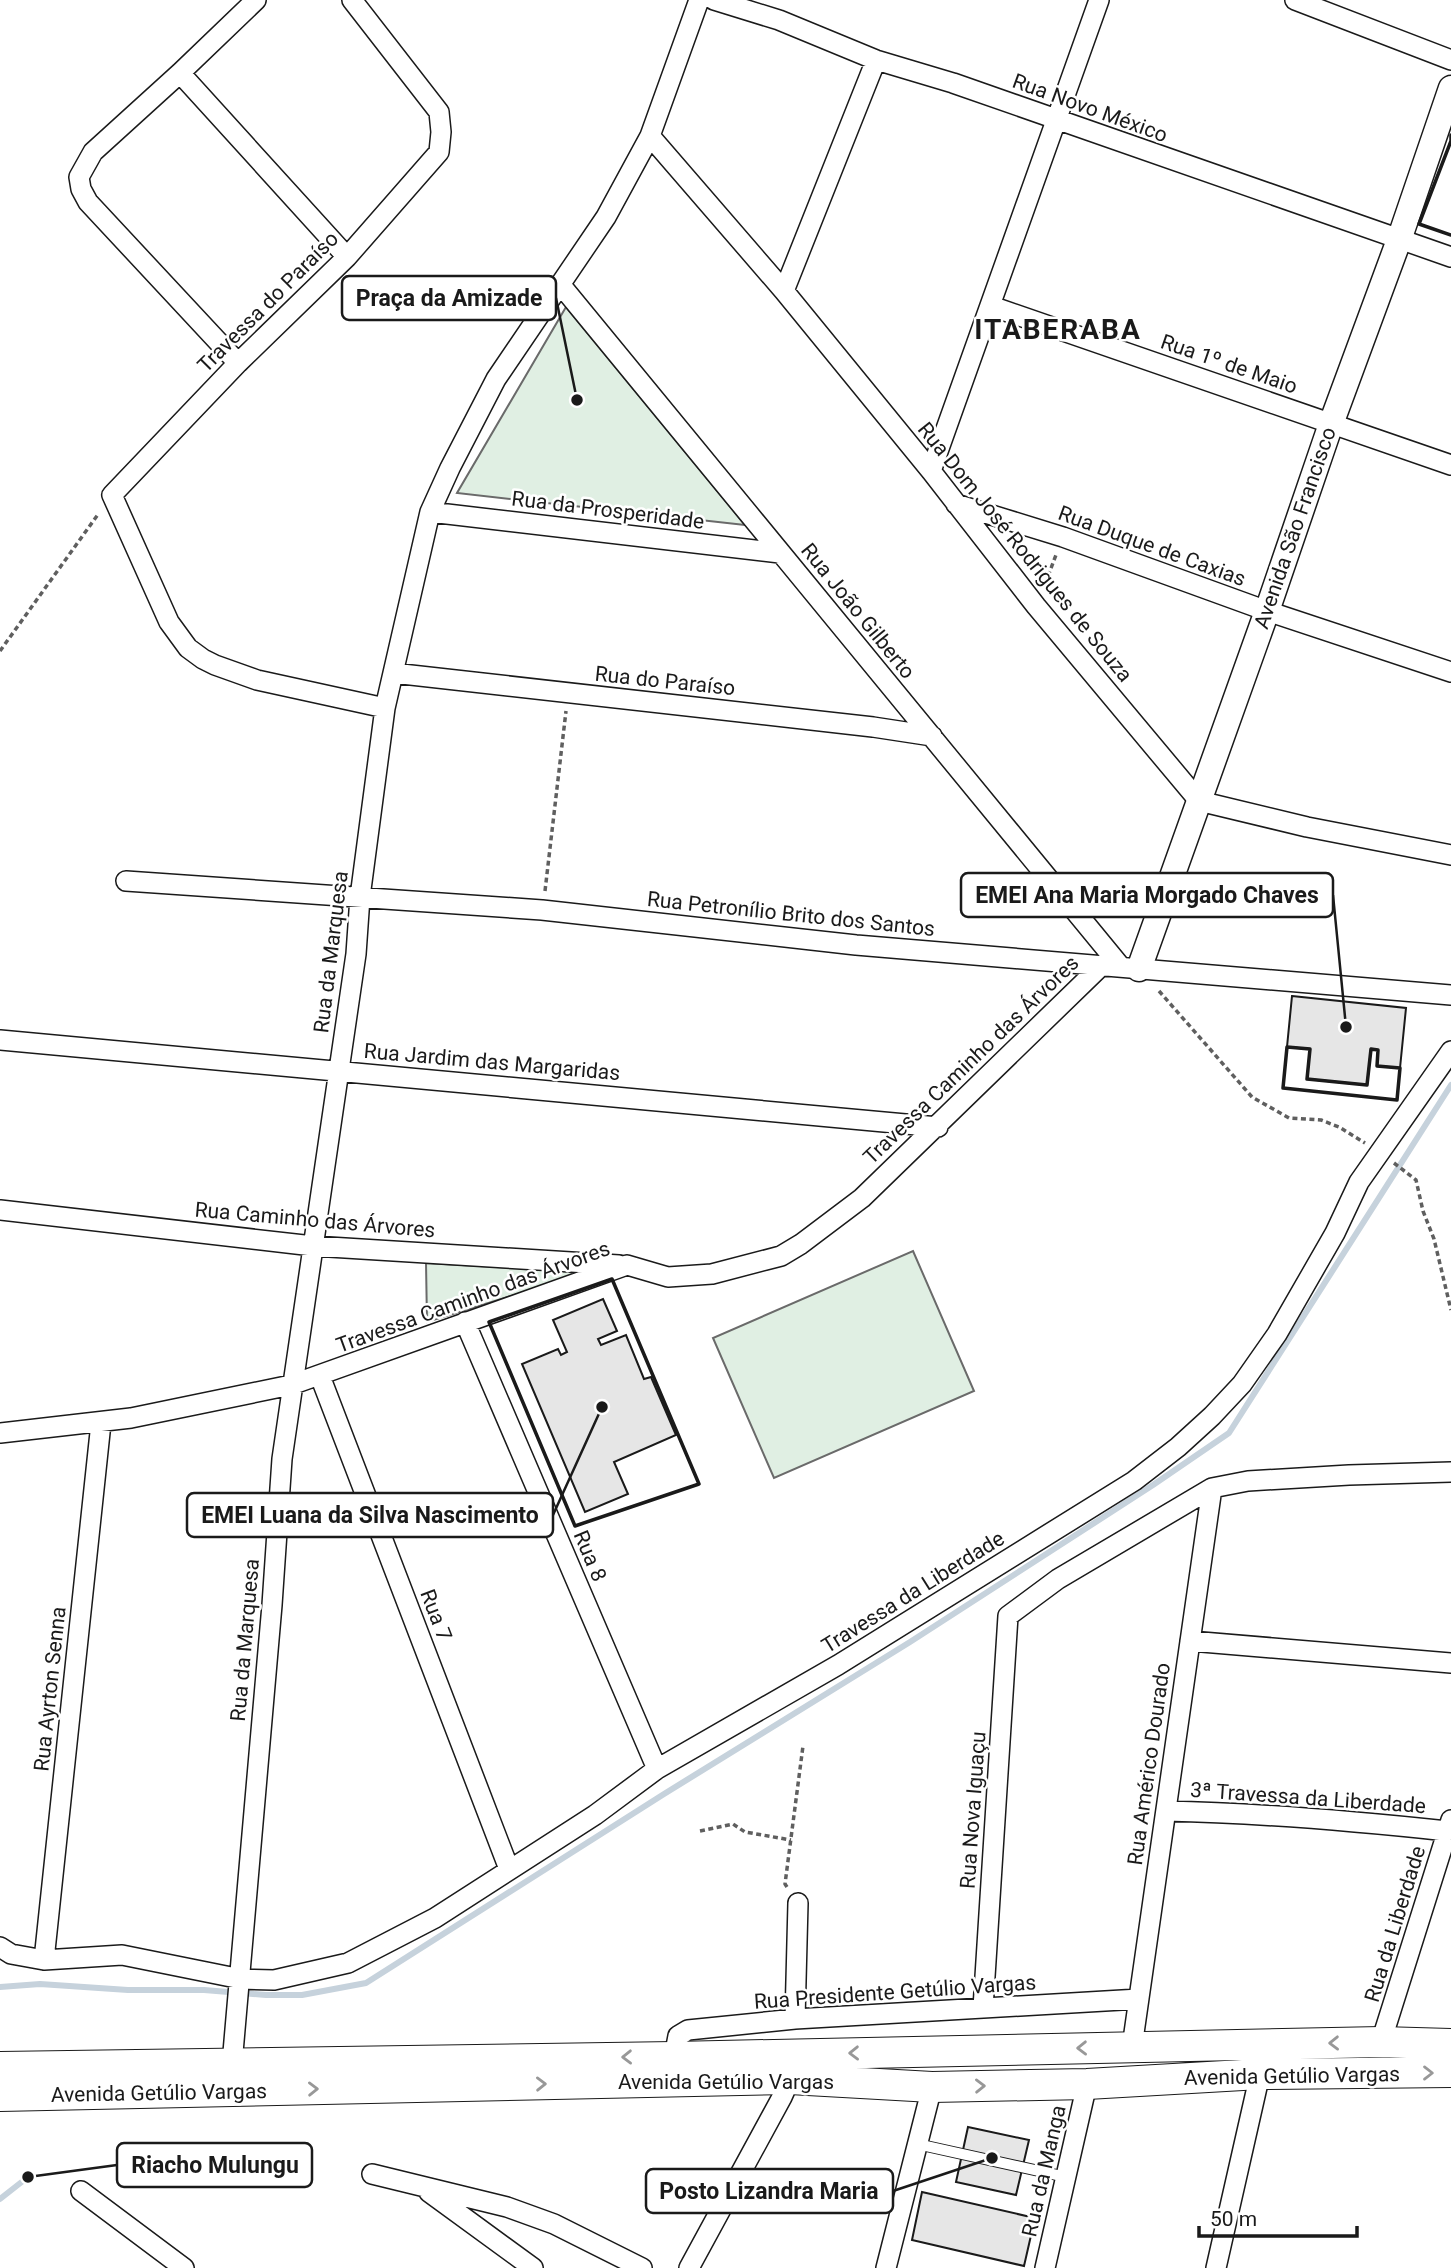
<svg xmlns="http://www.w3.org/2000/svg" width="1451" height="2268" viewBox="0 0 1451 2268" font-family="Roboto,sans-serif">
	<rect width="100%" height="100%" fill="#fff"/>
	<!-- green -->
	<path fill="#e0efe3" stroke="#6a6a6a" stroke-width="2" d="M566 307 745 525 457 493Z
		M913 1251 974 1391 774 1478 713 1338Z
		M426 1263 589 1272 427 1322Z"/>
	<g fill="none" stroke-linecap="round" stroke-linejoin="round">
		<!-- stream -->
		<path stroke="#c6d2dc" stroke-width="6" d="M0 1987 40 1984 128 1990H204L266 1995H302L366 1983 664 1794 910 1642 1153 1485 1229 1433 1451 1085
			M0 2199 28 2177"/>
	</g>
	<!-- building -->
	<path fill="#e6e6e6" stroke="#1a1a1a" stroke-width="2" d="M1292 996 1406 1008 1400 1068 1377 1066 1378 1050 1371 1049 1367 1085 1307 1079 1310 1049 1287 1047Z
		M603 1299 617 1331 598 1339 601 1345 626 1335 644 1379 651 1377 676 1435 614 1462 628 1494 585 1512 522 1364 558 1349 561 1355 567 1352 553 1320Z
		M968 2127 1029 2140 1016 2195 956 2182Z
		M922 2192 1035 2218 1024 2266 912 2240Z"/>
	<g fill="none" stroke-linecap="round" stroke-linejoin="round">
		<defs>
			<path id="service" d="M917 2144 1066 2177"/>
			<path id="minor" d="M352 0 439 112 441 132 439 152 347 257 238 363 112 495 169 622 188 648 203 659 215 665 257 680 385 708
				M714 0 779 20 876 60 953 83 1451 257
				M1295 0 1451 60
				M180 73 347 257
				M650 136 784 291 931 471 1036 606 1199 801 1307 827 1451 855
				M560 284 1121 967
				M784 291 876 60
				M991 306 1451 465
				M238 363 88 202 81 189 79 177 93 152 180 73 256 0
				M931 471 1099 0
				M956 504 1063 537 1267 611 1451 672
				M430 512 780 553
				M393 673 873 727 932 736
				M126 881 542 910 856 945 1451 995
				M0 1040 938 1127
				M0 1210 313 1246 619 1265
				M465 1322 657 1769
				M320 1376 509 1869
				M0 1433 131 1418 291 1385 627 1265 668 1277 712 1274 781 1256 801 1244 862 1198 1102 965
				M1190 1641 1451 1663
				M1166 1811C1260 1813 1354 1821 1447 1831
				M0 1947 11 1954 44 1960 122 1955 241 1979 274 1980 348 1963 435 1918 595 1815 657 1769 838 1665 1134 1481 1178 1447 1212 1416 1242 1384 1277 1334 1335 1233 1359 1182 1451 1051
				M44 1960 101 1423
				M983 2008 1008 1616 1058 1579 1212 1488 1248 1481 1349 1475 1451 1472
				M795 2019 798 1903
				M1381 2042 1451 1820
				M1132 2047 1212 1488
				M674 2057 678 2036 688 2030 795 2019 1139 1999
				M232 2064 272 1605 282 1459 356 954 360 897 385 708 430 512 450 468 496 379 606 217 650 136 699 0
				M372 2174 507 2207 554 2224 642 2268
				M81 2191 184 2268
				M429 2192 533 2268
				M689 2268 782 2097 790 2079
				M886 2268 932 2087
				M1045 2268 1087 2084
				M1216 2268 1260 2074"/>
			<path id="tertiary" d="M1139 969 1267 611 1331 424 1399 240 1451 88"/>
			<path id="primary" d="M0 2067 674 2057 1381 2042 1451 2044
				M0 2096 790 2079 932 2087 1087 2084 1260 2074 1451 2072"/>
		</defs>
		<!-- service casing -->
		<use href="#service" stroke="#1a1a1a" stroke-width="12"/>
		<!-- minor casing -->
		<use href="#minor" stroke="#1a1a1a" stroke-width="22"/>
		<!-- tertiary casing -->
		<use href="#tertiary" stroke="#1a1a1a" stroke-width="27"/>
		<!-- primary casing -->
		<use href="#primary" stroke="#1a1a1a" stroke-width="32"/>
		<!-- path -->
		<path stroke="#5f5f5f" stroke-width="3.5" stroke-dasharray="5 3.5" stroke-linecap="butt" d="M1045 584 1056 555
			M0 651 99 513
			M545 891 566 711
			M1159 991 1252 1097 1289 1118 1321 1120 1339 1127 1365 1143
			M1394 1163 1416 1180 1423 1211 1434 1239 1451 1310
			M700 1831 733 1824 745 1832 791 1840
			M787 1887 785 1884 803 1746"/>
		<!-- service -->
		<use href="#service" stroke="#fff" stroke-width="10"/>
		<!-- minor -->
		<use href="#minor" stroke="#fff" stroke-width="19"/>
		<!-- tertiary -->
		<use href="#tertiary" stroke="#fff" stroke-width="24"/>
		<!-- primary -->
		<use href="#primary" stroke="#fff" stroke-width="30"/>
		<!-- wall -->
		<path stroke="#1a1a1a" stroke-width="3.5" d="M1451 135V141L1419 224 1451 235
			M1287 1047 1310 1049 1307 1079 1367 1085 1371 1049 1378 1050 1377 1066 1400 1068 1397 1100 1283 1088Z
			M612 1279 699 1484 575 1526 489 1322Z"/>
	</g>
	<!-- one-way arrows -->
	<defs><path id="oneway-chevron" d="M-2-3.5L2.5 0L-2 3.5" fill="none" stroke-width="1.6" stroke-linecap="round" stroke-linejoin="round" transform="scale(1.75)"/></defs>
	<g stroke="#989898">
		<use href="#oneway-chevron" transform="translate(1334 2043) rotate(179)"/>
		<use href="#oneway-chevron" transform="translate(1082 2048) rotate(179)"/>
		<use href="#oneway-chevron" transform="translate(854 2053) rotate(179)"/>
		<use href="#oneway-chevron" transform="translate(627 2057) rotate(179)"/>
		<use href="#oneway-chevron" transform="translate(1428 2073)"/>
		<use href="#oneway-chevron" transform="translate(541 2084) rotate(-1)"/>
		<use href="#oneway-chevron" transform="translate(980 2086) rotate(-1)"/>
		<use href="#oneway-chevron" transform="translate(313 2089) rotate(-1)"/>
	</g>
	<g text-anchor="middle" stroke-width="5" stroke-linejoin="round" paint-order="stroke">
		<!-- street labels -->
		<g font-size="21" fill="#1a1a1a" stroke="#fff">
			<text transform="translate(1090 108) rotate(20)" y="7">Rua Novo México</text>
			<text transform="translate(268 302) rotate(-45)" y="7">Travessa do Paraíso</text>
			<text transform="translate(1229 364) rotate(19)" y="7">Rua 1º de Maio</text>
			<text transform="translate(608 510) rotate(7)" y="7">Rua da Prosperidade</text>
			<text transform="translate(1295 528) rotate(-71)" y="7">Avenida São Francisco</text>
			<text transform="translate(1152 546) rotate(20)" y="7">Rua Duque de Caxias</text>
			<text transform="translate(1025 552) rotate(51)" y="7">Rua Dom José Rodrigues de Souza</text>
			<text transform="translate(858 611) rotate(51)" y="7">Rua João Gilberto</text>
			<text transform="translate(665 681) rotate(6)" y="7">Rua do Paraíso</text>
			<text transform="translate(791 914) rotate(6)" y="7">Rua Petronílio Brito dos Santos</text>
			<text transform="translate(331 952) rotate(-83)" y="7">Rua da Marquesa</text>
			<text transform="translate(971 1060) rotate(-44)" y="7">Travessa Caminho das Árvores</text>
			<text transform="translate(492 1062) rotate(5)" y="7">Rua Jardim das Margaridas</text>
			<text transform="translate(315 1220) rotate(5)" y="7">Rua Caminho das Árvores</text>
			<text transform="translate(473 1297) rotate(-20)" y="7">Travessa Caminho das Árvores</text>
			<text transform="translate(590 1556) rotate(67)" y="7">Rua 8</text>
			<text transform="translate(913 1592) rotate(-32)" y="7">Travessa da Liberdade</text>
			<text transform="translate(436 1615) rotate(69)" y="7">Rua 7</text>
			<text transform="translate(245 1640) rotate(-85)" y="7">Rua da Marquesa</text>
			<text transform="translate(50 1689) rotate(-84)" y="7">Rua Ayrton Senna</text>
			<text transform="translate(1149 1764) rotate(-82)" y="7">Rua Américo Dourado</text>
			<text transform="translate(1308 1798) rotate(4)" y="7">3ª Travessa da Liberdade</text>
			<text transform="translate(973 1810) rotate(-86)" y="7">Rua Nova Iguaçu</text>
			<text transform="translate(1395 1924) rotate(-73)" y="7">Rua da Liberdade</text>
			<text transform="translate(895 1992) rotate(-4)" y="7">Rua Presidente Getúlio Vargas</text>
			<text transform="translate(1292 2076) rotate(-1)" y="7">Avenida Getúlio Vargas</text>
			<text x="726" y="2089">Avenida Getúlio Vargas</text>
			<text transform="translate(159 2093) rotate(-1)" y="7">Avenida Getúlio Vargas</text>
			<text transform="translate(1044 2171) rotate(-77)" y="7">Rua da Manga</text>
		</g>
		<!-- district labels -->
		<g font-size="28" font-weight="bold" letter-spacing="2" fill="#1a1a1a" stroke="#fff">
			<text x="1058" y="339">ITABERABA</text>
		</g>
	</g>
	<!-- callouts -->
	<path fill="none" stroke="#1a1a1a" stroke-width="2.5" d="M577 400L556 298M1346 1027L1333 895M602 1407L553 1515M28 2177L117 2165M992 2158L893 2191"/>
	<g fill="#1a1a1a" stroke="#fff" stroke-width="2.5">
		<circle cx="577" cy="400" r="7"/>
		<circle cx="1346" cy="1027" r="7"/>
		<circle cx="602" cy="1407" r="7"/>
		<circle cx="28" cy="2177" r="7"/>
		<circle cx="992" cy="2158" r="7"/>
	</g>
	<g fill="#fff" stroke="#1a1a1a" stroke-width="2.5">
		<rect x="342" y="276" width="214" height="44" rx="7"/>
		<rect x="961" y="873" width="372" height="44" rx="7"/>
		<rect x="187" y="1493" width="366" height="44" rx="7"/>
		<rect x="117" y="2143" width="195" height="44" rx="7"/>
		<rect x="646" y="2169" width="247" height="44" rx="7"/>
	</g>
	<g font-size="23" text-anchor="middle" font-weight="bold" fill="#1a1a1a">
		<text x="449" y="306">Praça da Amizade</text>
		<text x="1147" y="903">EMEI Ana Maria Morgado Chaves</text>
		<text x="370" y="1523">EMEI Luana da Silva Nascimento</text>
		<text x="215" y="2173">Riacho Mulungu</text>
		<text x="769" y="2199">Posto Lizandra Maria</text>
	</g>
	<!-- scale -->
	<path d="M1199 2226v10h158v-10" fill="none" stroke="#1a1a1a" stroke-width="3.5"/>
	<text x="1210" y="2226" font-size="21" fill="#1a1a1a" stroke="#ffffff" stroke-width="5" paint-order="stroke">50 m</text>
</svg>
